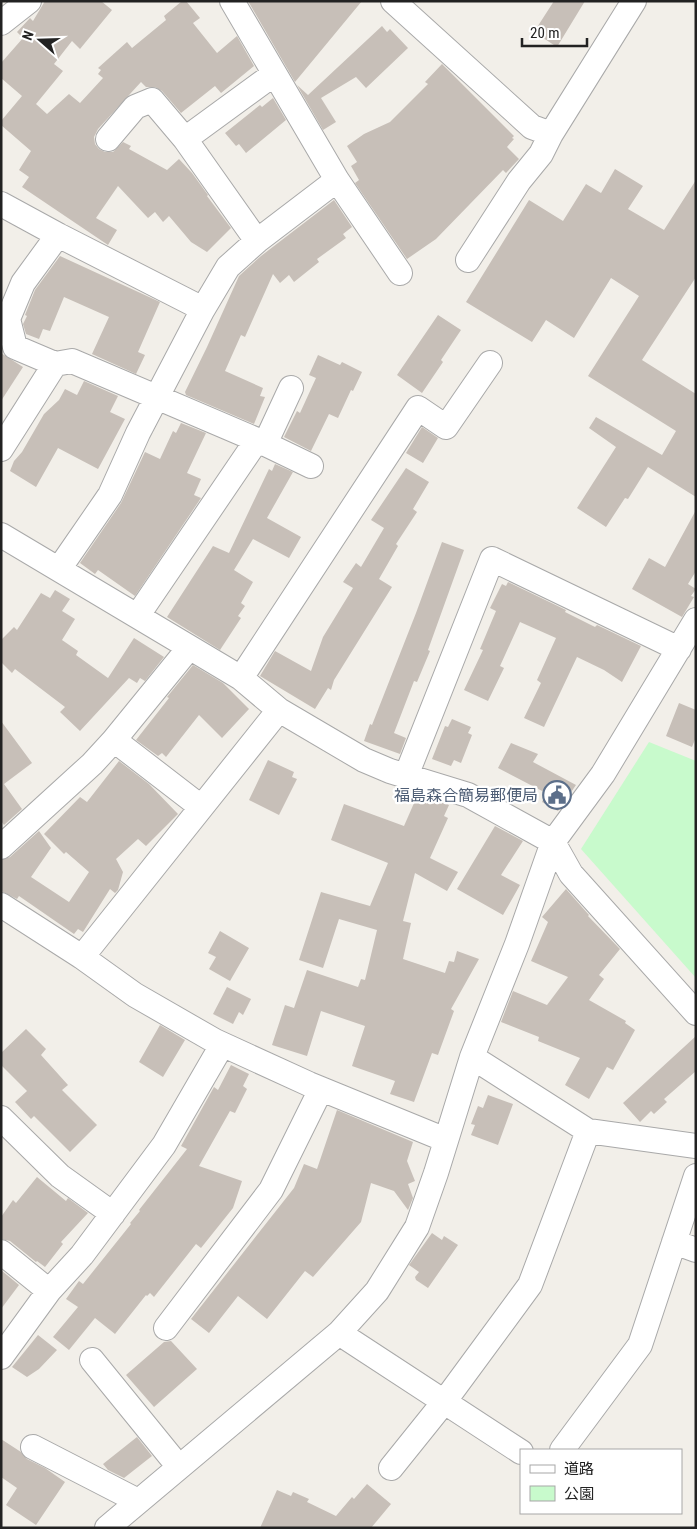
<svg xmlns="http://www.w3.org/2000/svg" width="697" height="1529" viewBox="0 0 697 1529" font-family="'Roboto Condensed','Noto Sans JP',sans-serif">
	<rect width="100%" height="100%" fill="#f2efe9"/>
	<!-- park -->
	<path fill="#c8facc" d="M649 742 696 761V978L581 849Z"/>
	<!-- building -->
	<path fill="#c7bfb8" d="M45 1H101L112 10 80 49 72 41 54 64 63 71 36 104 47 114 69 94 80 103 103 78 98 74 101 70 98 68 127 42 132 48 166 20 164 16 182 1H186L200 18 193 23 217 53 237 36 254 66 221 93 215 86 181 113 162 91 155 87H146L141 82 98 129 94 137 95 144 99 149 105 152H113L123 142 131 146 129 149 167 170 179 159 192 173 208 195 207 196 231 228 207 252 191 242 169 216 163 222 155 212 148 218 118 186 96 218 117 230 108 245 22 187 29 177 19 170 31 151 1 125V121L22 96 1 78V63L23 38 17 32 30 18 33 21Z
		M248 1H362L295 82Z
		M554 1H585L557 47 534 32Z
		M382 26 387 32 390 29 408 48 366 88 356 77 321 98 336 122 323 130 297 85 308 95Z
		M442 64 514 136 512 138 514 139 507 147 519 159 506 173 503 170 436 239 407 259 355 183 359 180 351 166 357 162 347 146 364 134 390 122 428 84 425 82Z
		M273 98 286 120 246 153 239 144 236 146 225 133 260 105 262 107Z
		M615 169 643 186 628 209 664 230 696 180V277L642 360 696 394V497L648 467 628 499 625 498 606 527 577 508 616 447 589 428 596 417 662 455 676 431 588 376 639 296 611 278 574 338 546 320 532 342 466 302 529 200 563 221 586 184 601 193Z
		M334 200 352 227 343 234 346 238 317 259 319 262 294 282 289 275 280 283 273 274 245 337 241 335 225 371 263 388 260 396 265 397 254 424 186 395 185 392 207 347 239 276 261 256Z
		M60 256 160 302 138 352 145 355 136 374 92 354 109 317 64 297 50 331 43 329 39 339 26 334 23 324 27 316 25 315 35 290Z
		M438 315 461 330 441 360 443 362 422 393 397 375Z
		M1 353 23 367 1 401Z
		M318 355 340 365 342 362 362 372 353 391 351 390 338 418 329 414 311 451 284 437 297 411 300 413 316 378 309 375Z
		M84 381 118 396 110 412 125 419 98 469 58 448 36 487 10 471 14 461 22 452 44 414 59 400 65 389 77 395Z
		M181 423 206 433 187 473 201 479 194 495 201 498 135 596 98 570 95 574 80 563 121 503 145 452 160 459 173 431 176 433Z
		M422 427 438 438 423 463 406 453Z
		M275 464 293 472 267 518 301 537 289 558 253 539 234 570 253 582 241 603 245 606 238 616 241 618 220 650 167 617 213 546 229 553 269 469 272 471Z
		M406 468 429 482 413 509 417 512 396 544 398 546 379 579 392 587 334 680 331 690 328 688 315 709 260 676 275 651 311 671 323 637 353 588 343 582 356 563 361 567 384 528 371 520Z
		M696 510V571L688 584 696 589 691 596 694 597 682 617 632 589 649 558 665 567Z
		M442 542 464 550 428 650 430 651 417 682 414 681 394 733 406 738 400 754 364 741 370 724 372 725 416 613Z
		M508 582 566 610 565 612 595 627 597 625 641 646 622 682 604 670 577 657 544 727 524 718 541 683 537 680 556 638 520 622 500 666 504 668 488 701 464 690 483 650 480 649 496 611 490 608 502 584 506 586Z
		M55 590 70 599 62 611 75 619 62 640 78 651 76 655 108 678 134 638 164 657 145 681 140 678 137 683 129 678 80 731 60 712 65 707 15 669 12 673 1 662V640L14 627 17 630 41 593 50 598Z
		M193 665 223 683 249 709 222 738 199 715 166 757 162 753 158 756 136 740 169 698 167 697Z
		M679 703 696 710V737L692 747 666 736Z
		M452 719 471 727 468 733 472 735 461 763 454 760 451 766 432 759 445 726 448 727Z
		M1 721 32 763 4 784 22 809 4 825 1 821Z
		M511 743 538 754 533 762 576 785 558 811 542 802 546 793 498 768Z
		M268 760 294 772 292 777 297 779 279 815 249 800Z
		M119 761 149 784 178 814 146 846 138 839 116 859 123 872 118 890 115 893 110 889 83 932 78 929 74 934 19 896 17 899 1 891V860L10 857 39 831 51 848 31 877 69 902 89 872 66 852 64 854 44 834 80 797 87 802Z
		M418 794 449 805 444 816 448 818 430 858 458 872 447 891 415 873 403 921 411 923 403 959 445 973 449 961 454 962 457 951 479 959 451 1009 454 1011 438 1055 432 1053 414 1102 390 1094 395 1081 352 1066 365 1026 321 1011 307 1056 272 1045 285 1005 294 1008 307 970 358 987 361 979 365 980 377 930 339 919 323 968 299 960 321 892 370 906 388 863 331 840 344 804 404 826Z
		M495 826 523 841 501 875 520 885 503 915 457 889Z
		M566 889 589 915 588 916 620 949 599 975 604 979 589 1000 626 1021 625 1023 635 1030 613 1070 607 1067 589 1099 565 1085 580 1058 538 1041 539 1037 501 1022 513 991 547 1005 568 977 531 961 548 922 542 917Z
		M220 931 249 948 230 981 209 969 216 957 208 953Z
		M227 987 251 999 243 1015 239 1012 233 1024 213 1014Z
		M160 1025 185 1040 163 1077 139 1062Z
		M26 1029 46 1049 41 1055 68 1085 62 1090 97 1125 70 1152 34 1116 31 1119 15 1102 27 1091 1 1065V1053Z
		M696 1036V1071L664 1099 667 1102 654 1114 651 1111 640 1122 623 1103Z
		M231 1065 249 1074 243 1086 247 1089 235 1113 230 1111 199 1166 242 1181 233 1208 201 1248 196 1244 154 1297 150 1293 147 1296 146 1295 115 1334 95 1318 69 1350 53 1337 78 1307 66 1299 79 1281 83 1284 131 1224 130 1223 140 1211 139 1210 187 1149 181 1146 214 1087 218 1090Z
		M488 1095 513 1104 498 1145 471 1135 475 1125 471 1124 478 1106 483 1108Z
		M337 1110 413 1142 407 1161 415 1181 408 1184 413 1198 408 1210 394 1191 371 1183 361 1222 313 1277 305 1271 267 1319 238 1296 209 1333 191 1319 294 1188 304 1164 317 1169Z
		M37 1177 66 1201 68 1198 88 1213 61 1242 63 1244 45 1267 37 1261 36 1262 10 1241 1 1239V1217L13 1200 16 1203Z
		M432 1233 442 1240 444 1236 458 1245 428 1288 416 1280 415 1277 419 1272 409 1265Z
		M1 1270 19 1285 1 1309Z
		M38 1335 57 1350 39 1369 27 1377 12 1367Z
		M164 1342 171 1341 197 1369 154 1407 126 1375Z
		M137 1437 152 1456 124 1478 108 1470 103 1464Z
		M1 1439 21 1452 27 1459 45 1468 65 1482 36 1525 6 1505 17 1488 1 1477Z
		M367 1484 391 1504 371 1528H260L277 1490 291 1496 293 1492 309 1499 307 1502 336 1516 352 1497 354 1499Z"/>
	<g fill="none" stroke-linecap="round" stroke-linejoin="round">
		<defs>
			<path id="minor" d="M232 1 337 180 400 273
				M393 1 532 127 551 134 634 1
				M1 23 29 1
				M108 139 135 107 152 100 185 139 257 241
				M185 139 274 74
				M1 204 58 235
				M468 260 519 181 541 154 551 134
				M55 364 15 347 8 319 23 283 58 235 203 309
				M265 444 291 388
				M1 449 55 364 72 361 257 440 311 466
				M1 535 241 678 279 710 364 760 390 771 468 795 553 842 571 874 696 1013
				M59 569 110 495 138 433 203 309 228 267 257 241 337 180
				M138 615 257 440
				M241 678 418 408 446 427 490 363
				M114 740 201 807
				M406 776 492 559 679 649
				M1 847 92 764 114 740 189 648
				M1 905 82 957 135 995 215 1041 309 1084 446 1140
				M82 957 279 710
				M472 1057 588 1131 696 1146
				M1 1118 60 1176 113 1214
				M674 1242 696 1250
				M1 1252 49 1291
				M166 1328 271 1190 321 1089
				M339 1333 521 1452
				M1 1357 49 1291 82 1255 164 1145 222 1045
				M92 1360 179 1467
				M33 1447 138 1501
				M562 1450 640 1345 696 1176
				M391 1468 444 1402 530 1285 588 1131
				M107 1528 339 1333 377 1291 417 1227 436 1173 472 1057 517 944 553 842 603 774 696 620"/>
		</defs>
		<!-- minor casing -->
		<use href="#minor" stroke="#a9a9a9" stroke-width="26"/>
		<!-- minor -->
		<use href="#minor" stroke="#fff" stroke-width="24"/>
	</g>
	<!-- icons -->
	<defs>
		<symbol id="civic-ring" viewBox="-11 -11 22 22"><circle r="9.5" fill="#fff" stroke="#5c6f8a" stroke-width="1.5"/><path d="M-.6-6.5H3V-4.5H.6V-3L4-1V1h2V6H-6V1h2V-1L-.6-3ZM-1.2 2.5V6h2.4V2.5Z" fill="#5c6f8a"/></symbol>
	</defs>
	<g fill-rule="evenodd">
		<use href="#civic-ring" x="541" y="779" width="32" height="32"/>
	</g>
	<g text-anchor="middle" stroke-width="4.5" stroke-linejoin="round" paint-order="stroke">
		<!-- service labels -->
		<g font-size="16" fill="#4e5e75" stroke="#fff" text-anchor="end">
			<text x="538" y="801">福島森合簡易郵便局</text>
		</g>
	</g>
	<!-- border -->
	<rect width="697" height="1529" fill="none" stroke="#222222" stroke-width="5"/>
	<!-- legend -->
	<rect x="520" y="1449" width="162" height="65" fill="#ffffff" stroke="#a7a7a7"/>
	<rect x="530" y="1465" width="25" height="8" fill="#ffffff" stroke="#a7a7a7"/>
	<text x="564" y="1474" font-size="15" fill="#222222">道路</text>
	<rect x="530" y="1486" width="25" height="15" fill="#c8facc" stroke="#a7a7a7"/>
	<text x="564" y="1499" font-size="15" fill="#222222">公園</text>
	<!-- north arrow -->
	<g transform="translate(40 40) rotate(290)" stroke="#ffffff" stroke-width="4" paint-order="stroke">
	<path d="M0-4L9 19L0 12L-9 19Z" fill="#222222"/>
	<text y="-8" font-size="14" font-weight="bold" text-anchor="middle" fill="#222222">N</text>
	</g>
	<!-- scale -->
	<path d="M522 38v8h65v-8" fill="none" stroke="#222222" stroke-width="2.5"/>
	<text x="530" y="38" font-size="15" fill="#222222" stroke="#ffffff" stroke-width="4" paint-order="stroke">20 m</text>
</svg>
